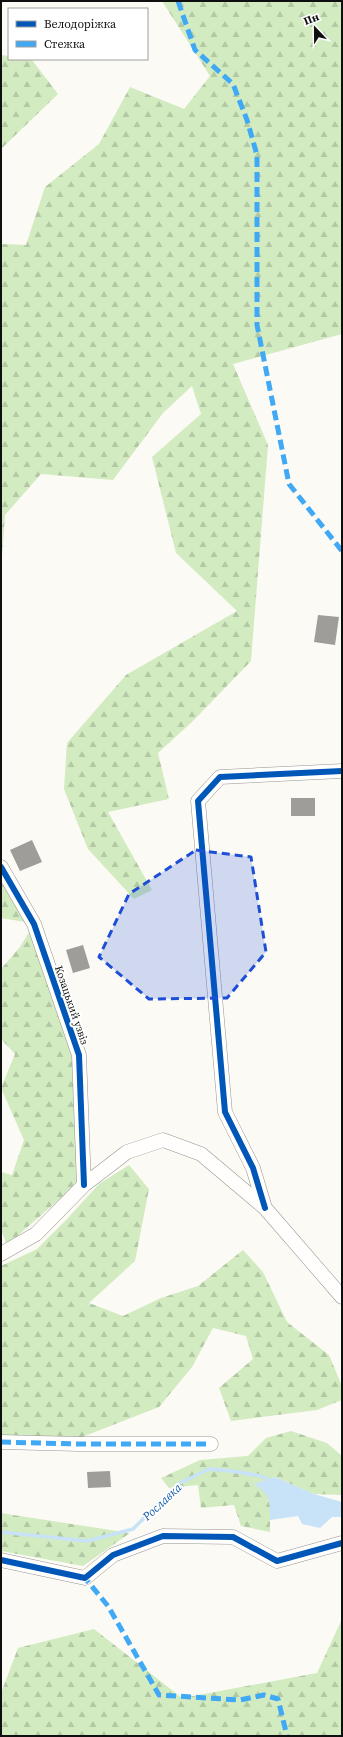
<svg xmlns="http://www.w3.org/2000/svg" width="343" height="1737" viewBox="0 0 343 1737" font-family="'Source Serif 4',serif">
	<defs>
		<pattern id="forest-firs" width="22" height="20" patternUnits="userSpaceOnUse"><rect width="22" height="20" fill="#d2ebc0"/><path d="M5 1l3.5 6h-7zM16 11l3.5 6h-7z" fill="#b3c8a4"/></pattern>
	</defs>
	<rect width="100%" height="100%" fill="#fcfaf4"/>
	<!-- forest -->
	<path fill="url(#forest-firs)" d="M162 1H342V334L233 364 268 445 251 661 193 721 158 753 169 799 108 812 152 890 134 899 88 849 64 789 67 743 126 675 237 611 176 553 152 457 201 414 192 386 163 413 113 480 41 474 5 515 1 572V244L26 245 45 187 99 144 130 87 184 109 210 76Z
		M1 55 9 56V59L32 60 58 94 1 149Z
		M1 879 25 922 1 918Z
		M34 924 79 1055 83 1175 62 1197 7 1245 1 1230V1172L12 1175 24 1140 1 1088 15 1054 1 1039V969L20 947Z
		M129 1165 149 1189 135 1261 89 1303 123 1316 161 1298 198 1286 243 1250 263 1272 287 1322 329 1355 342 1386V1400L317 1410 231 1421 219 1388 253 1359 246 1336 213 1328 192 1367 159 1407 77 1439 1 1435V1266L37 1249 67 1219 99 1184Z
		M291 1431 327 1443 342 1456V1495L314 1494 275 1477 255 1484 266 1492 270 1505V1532L241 1526 234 1505 201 1508 198 1485 169 1488 161 1478 200 1460 248 1456 266 1438Z
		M1 1513 7 1514 130 1533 83 1566 1 1551Z
		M342 1619V1736H1V1693L18 1648 94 1629 182 1698 317 1673Z"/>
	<!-- water -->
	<path fill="#c8e2f8" d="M275 1477 314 1494 342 1502V1517H332L320 1528 302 1524 298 1516 270 1520C270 1500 271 1496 254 1484Z"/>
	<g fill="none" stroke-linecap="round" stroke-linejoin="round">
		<!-- stream -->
		<path stroke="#c8e2f8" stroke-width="3.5" d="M1 1532 87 1541 133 1529 178 1484 209 1469 232 1471 261 1476 272 1481"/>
	</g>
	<!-- building -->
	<path fill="#9f9d99" d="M318 615 339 617 335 645 314 642Z
		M291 798H315V816H291Z
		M32 840 42 862 20 871 10 850Z
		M83 945 90 968 73 973 66 950Z
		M110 1471 111 1487 88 1488 87 1472Z"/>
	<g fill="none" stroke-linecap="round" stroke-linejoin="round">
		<defs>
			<path id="street" d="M1 867 34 924 79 1055 84 1185
				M265 1208 253 1168 225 1112 198 801 220 777 342 771
				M1 1254 36 1234 84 1185 127 1152 163 1140 201 1154 265 1208 342 1297
				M1 1442 79 1444H211
				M1 1560 85 1578 113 1555 163 1536 233 1537 277 1561 342 1543"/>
		</defs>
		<!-- street casing -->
		<use href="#street" stroke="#969592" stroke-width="15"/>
		<!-- street -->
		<use href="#street" stroke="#fffefd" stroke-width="14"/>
		<!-- quiet -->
		<path stroke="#3fa9f5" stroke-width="5" stroke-dasharray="10 5" stroke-linecap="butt" d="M178 1 195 50 233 84 247 120 257 155V325L289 484 342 551
			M1 1442 79 1444H211
			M81 1577 85 1578 108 1606 159 1695 240 1700 264 1695 278 1699 287 1736"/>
		<defs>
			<path id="cycleway" d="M1 867 34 924 79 1055 84 1185
				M265 1208 253 1168 225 1112 198 801 220 777 342 771
				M1 1560 85 1578 113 1555 163 1536 233 1537 277 1561 342 1543"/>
		</defs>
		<!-- cycleway casing -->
		<use href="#cycleway" stroke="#fff" stroke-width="8"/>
		<!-- cycleway -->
		<use href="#cycleway" stroke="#0057b8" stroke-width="6"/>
	</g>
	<!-- marked area -->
	<path fill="#1d4ed8" fill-opacity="0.2" stroke="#1d4ed8" stroke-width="3" stroke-dasharray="8 5" stroke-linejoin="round" d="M196 850 251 857 266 952 227 998 149 999 99 957 129 894Z"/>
	<g text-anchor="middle" stroke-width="4" stroke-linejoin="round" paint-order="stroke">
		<!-- street labels -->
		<g font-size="11" fill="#0f0f0f" stroke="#fff">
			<text transform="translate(72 1005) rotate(71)" y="4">Козацький узвіз</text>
		</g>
		<!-- water labels -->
		<g font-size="12" font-style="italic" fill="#1059a8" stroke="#fff">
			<text transform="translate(162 1502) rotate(-43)" y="4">Рославка</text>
		</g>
	</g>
	<!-- border -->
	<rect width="343" height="1737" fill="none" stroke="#0f0f0f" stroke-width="4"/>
	<!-- legend -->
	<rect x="8" y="8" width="140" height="52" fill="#ffffff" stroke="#9f9f9f"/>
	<rect x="16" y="21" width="20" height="6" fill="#0057b8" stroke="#9f9f9f"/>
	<text x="44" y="28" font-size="12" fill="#0f0f0f">Велодоріжка</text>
	<rect x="16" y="41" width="20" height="6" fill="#3fa9f5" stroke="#9f9f9f"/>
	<text x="44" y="48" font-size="12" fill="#0f0f0f">Стежка</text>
	<!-- north arrow -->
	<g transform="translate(315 28) rotate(338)" stroke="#ffffff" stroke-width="3" paint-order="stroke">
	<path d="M0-3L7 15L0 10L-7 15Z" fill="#0f0f0f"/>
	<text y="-6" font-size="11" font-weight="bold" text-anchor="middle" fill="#0f0f0f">Пн</text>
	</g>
</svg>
